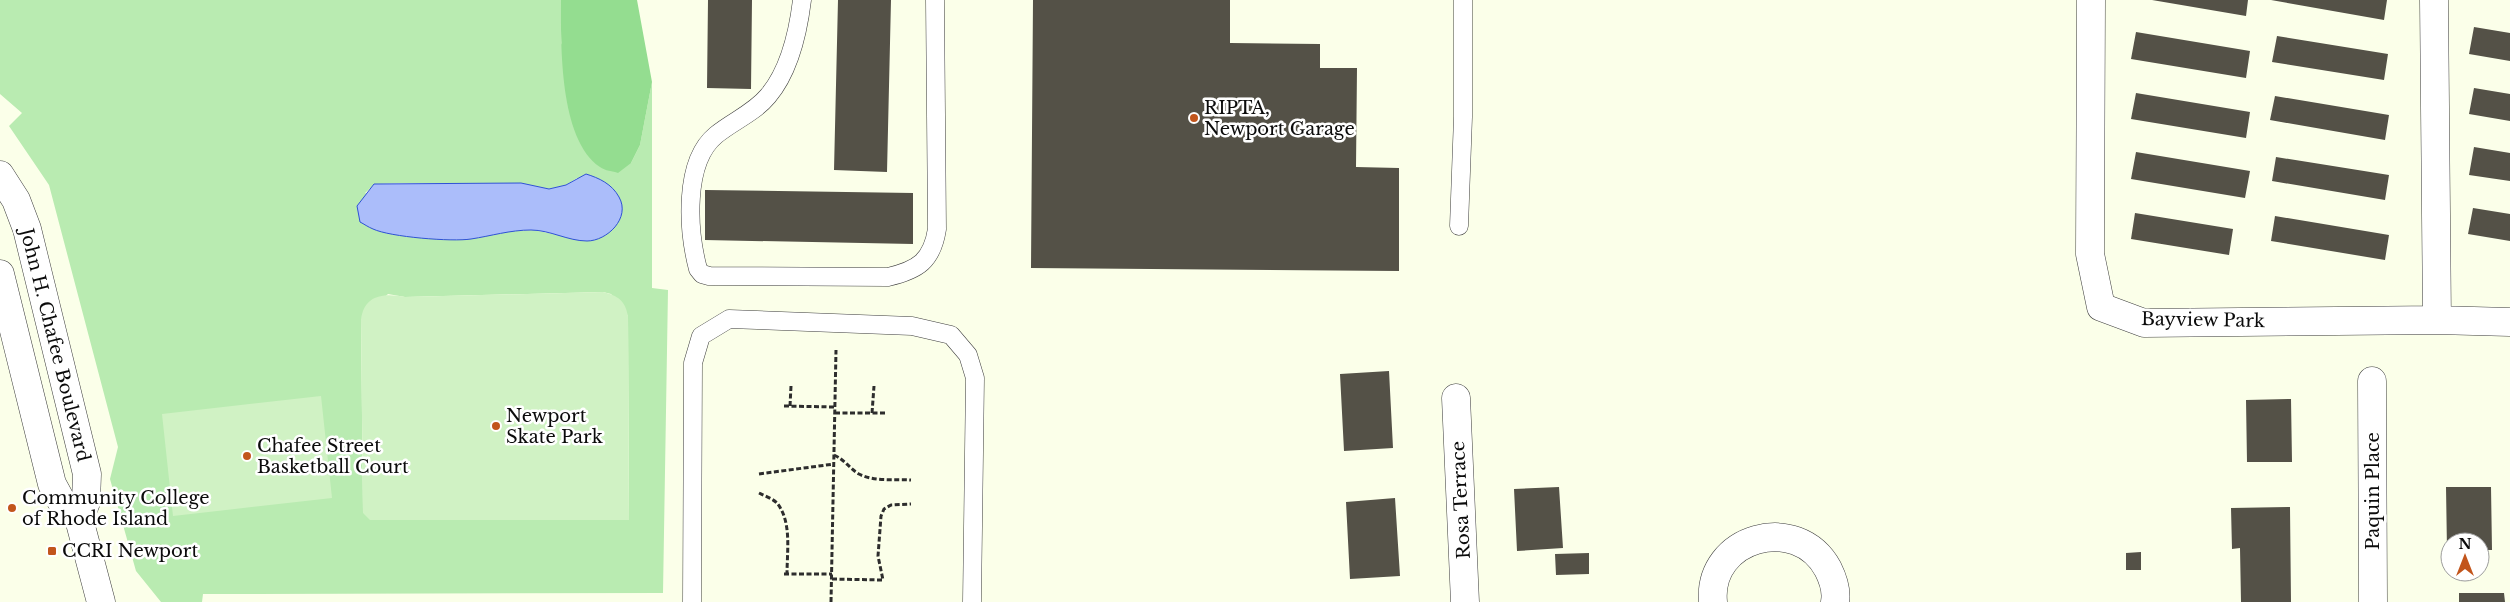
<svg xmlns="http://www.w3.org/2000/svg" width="2510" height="602" viewBox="0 0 2510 602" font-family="'Libre Baskerville',serif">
	<rect width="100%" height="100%" fill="#fbffe9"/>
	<!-- green -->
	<path fill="#b9ebb1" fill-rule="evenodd" d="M0 0H561V43L631 163 640 145 652 82V288L668 290 663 593 203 594 202 602H161L136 571 110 479 118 447 49 185 9 126 22 113 0 94ZM577 178 587 241 534 230 507 231 469 239 365 193 375 184 400 183H520L549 189 566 185ZM603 292 611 294 628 316 629 519 363 513 361 320 388 294 405 297Z"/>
	<!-- forest -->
	<path fill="#94dd90" d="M561 0H637L652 82 640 145 631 163 618 173C613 171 605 171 600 167 559 139 561 45 561 0Z"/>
	<!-- pitch -->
	<path fill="#d0f2c4" d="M603 292C618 296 625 300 628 316L629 520H370L363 513 361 320C364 294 385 293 405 297Z
		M321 396 332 498 173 516 162 414Z"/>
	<!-- water -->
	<path fill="#abbdfa" stroke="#2e51d5" d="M586 174C599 178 612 184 619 197 631 218 607 241 587 241 568 241 550 230 531 230 510 230 491 236 471 239 452 242 390 237 373 229 368 227 364 224 360 222L357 206 374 184 521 183 549 189 566 185Z"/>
	<!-- building -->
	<path fill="#545147" d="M708 0H752L751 89 707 88Z
		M838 0H891L887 172 834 170Z
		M1033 0H1230V43L1320 44V68H1357L1356 167 1399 168V271L1031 268Z
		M2152 0H2248L2246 16Z
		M2271 0H2387L2384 20Z
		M2474 27 2510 33V61L2469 54Z
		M2136 32 2250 51 2246 78 2131 59Z
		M2277 36 2388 54 2384 80 2272 62Z
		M2474 88 2510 94V121L2469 114Z
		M2136 93 2250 112 2246 138 2131 119Z
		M2275 96 2389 115 2385 140 2270 120Z
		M2474 147 2510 153V181L2469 175Z
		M2136 152 2250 171 2245 198 2131 179Z
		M2276 157 2389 175 2385 200 2272 181Z
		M705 190 913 193V244L705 240Z
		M2473 208 2510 214V241L2468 234Z
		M2135 213 2233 229 2229 255 2131 239Z
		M2275 216 2389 235 2385 260 2271 241Z
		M1389 371 1393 448 1344 451 1340 374Z
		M2291 399 2292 462H2247L2246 400Z
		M1559 487 1563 548 1517 551 1514 489Z
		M2446 487H2491L2492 550H2480V542H2450V550H2447Z
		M1395 498 1400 576 1350 579 1346 502Z
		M2290 507 2291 602H2241L2240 548 2232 549 2231 508Z
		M2141 552V570H2126V553Z
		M1589 553V574L1556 575 1555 554Z
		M2459 593H2504L2505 602H2459Z"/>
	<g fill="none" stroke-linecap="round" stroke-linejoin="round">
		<defs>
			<path id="lane" d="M802 0C798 33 790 70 768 96 754 113 733 121 716 135 683 162 688 231 698 269L702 274 709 276 888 277C918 270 932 261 937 229L935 0
				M1459 226 1463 117V0
				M692 602 693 363 701 336 729 319 912 326 951 335 968 355 975 378 972 602"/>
			<path id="street" d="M2091 0 2090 254 2101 307 2144 323 2437 320 2434 0
				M0 175 16 200 27 229 87 474 86 502 79 519
				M0 274 52 484 64 506 79 519 101 602
				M2437 320 2510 322
				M2372 381 2373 602
				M1456 398 1465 602
				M1713 602C1707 537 1797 512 1828 569 1833 579 1837 591 1835 602"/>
		</defs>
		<!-- lane casing -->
		<use href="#lane" stroke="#3e3e3e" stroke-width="19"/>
		<!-- street casing -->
		<use href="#street" stroke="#3e3e3e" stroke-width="29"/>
		<!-- path -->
		<path stroke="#2d2d2d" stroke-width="3" stroke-dasharray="5 2.5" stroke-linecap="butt" d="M784 406 835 407
			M790 406 791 386
			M835 413H885
			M872 413 874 386
			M834 455C845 460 849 468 859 474 874 482 895 479 911 480
			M759 474 834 464
			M759 493C765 496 773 499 777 503 792 522 787 551 787 574
			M784 574H832
			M832 579 883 580 878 556 881 516 884 509 891 505 911 504
			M831 602 836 350"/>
		<!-- lane -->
		<use href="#lane" stroke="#fff" stroke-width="18"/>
		<!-- street -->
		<use href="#street" stroke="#fff" stroke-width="28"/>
	</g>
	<!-- markers -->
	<g fill="#c2551c" stroke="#fff" stroke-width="2">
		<circle cx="1194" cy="118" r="5"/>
		<circle cx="496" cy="426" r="5"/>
		<circle cx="247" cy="456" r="5"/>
		<circle cx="12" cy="508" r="5"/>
		<rect x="47" y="546" width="10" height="10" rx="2.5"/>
	</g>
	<g text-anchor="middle" stroke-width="5" stroke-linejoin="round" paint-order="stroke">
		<!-- poi labels -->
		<g font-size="18" fill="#0b0b0b" stroke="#fff" text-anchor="start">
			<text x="1204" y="114">RIPTA,<tspan x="1204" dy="21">Newport Garage</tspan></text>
			<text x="506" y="422">Newport<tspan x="506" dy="21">Skate Park</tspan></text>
			<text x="257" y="452">Chafee Street<tspan x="257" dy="21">Basketball Court</tspan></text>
			<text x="22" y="504">Community College<tspan x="22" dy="21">of Rhode Island</tspan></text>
			<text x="62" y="557">CCRI Newport</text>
		</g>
		<!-- street labels -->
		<g font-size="18" fill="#0b0b0b" stroke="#fff">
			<text transform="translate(2203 320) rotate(1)" y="6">Bayview Park</text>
			<text transform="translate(55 345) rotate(76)" y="6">John H. Chafee Boulevard</text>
			<text transform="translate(2373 491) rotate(-90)" y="6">Paquin Place</text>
			<text transform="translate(1461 500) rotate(-93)" y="6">Rosa Terrace</text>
		</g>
	</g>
	<!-- north arrow -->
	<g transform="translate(2465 557)"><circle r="24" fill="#ffffff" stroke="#9d9d9d"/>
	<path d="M0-4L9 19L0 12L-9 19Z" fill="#c2551c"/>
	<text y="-8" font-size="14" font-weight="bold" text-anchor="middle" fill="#0b0b0b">N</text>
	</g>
</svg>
